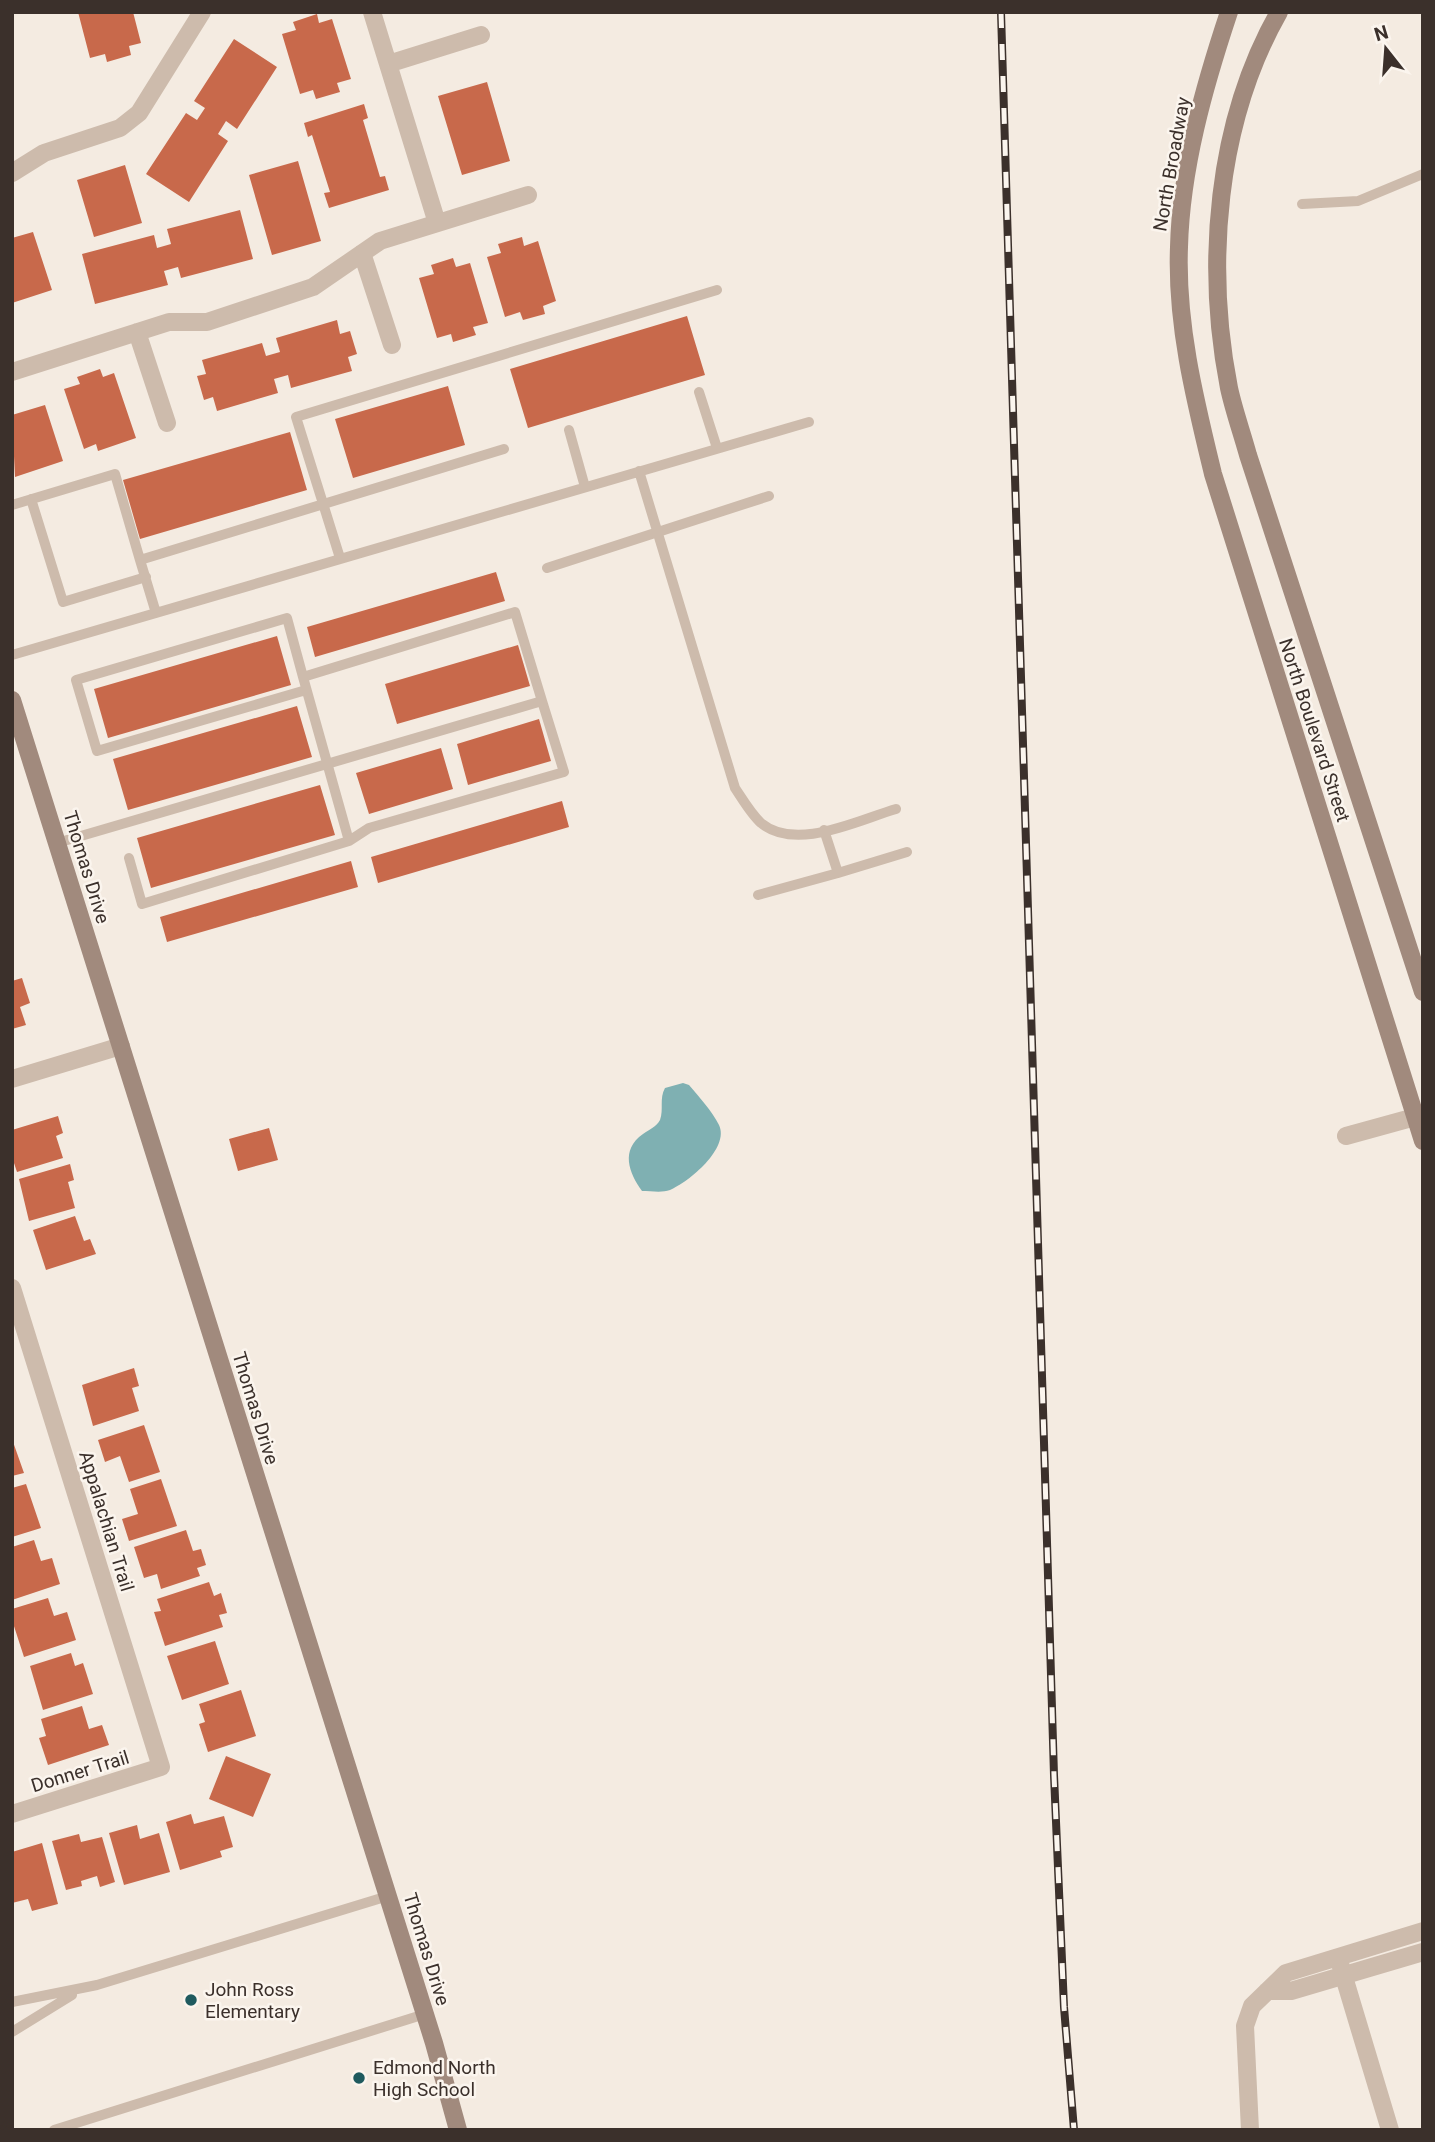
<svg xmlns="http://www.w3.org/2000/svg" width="1435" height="2142" viewBox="0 0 1435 2142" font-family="Roboto,sans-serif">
	<rect width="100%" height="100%" fill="#f4ebe1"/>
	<!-- water -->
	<path fill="#7fb0b2" d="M683 1083 689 1085C699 1097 712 1111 719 1125 730 1148 689 1182 670 1190 662 1193 651 1191 642 1191 629 1173 620 1150 643 1134 650 1129 656 1127 660 1120 664 1109 659 1099 665 1088Z"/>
	<!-- building -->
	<path fill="#c8694b" d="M78 12H133L141 43 129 46 131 55 107 62 105 54 90 58Z
		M317 14 319 23 332 19 351 79 337 83 340 92 316 99 313 90 300 94 282 34 296 30 293 22Z
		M234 39 277 67 237 129 226 121 218 134 228 141 189 202 146 174 186 113 197 120 205 108 194 101Z
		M487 82 510 161 462 175 438 96Z
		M364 104 368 118 363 120 380 177 385 176 389 190 329 208 324 193 330 192 312 135 308 137 304 123Z
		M298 161 321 241 272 255 249 175Z
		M125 165 142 223 94 237 77 180Z
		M240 210 253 259 181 278 178 267 164 271 168 285 95 304 82 254 154 235 157 248 171 244 167 229Z
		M33 232 52 290 12 303V238Z
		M522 237 524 246 538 241 556 301 543 306 545 314 523 320 520 312 505 317 487 257 501 253 498 244Z
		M453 258 456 267 470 263 488 323 473 327 476 335 453 342 451 334 437 338 419 278 434 274 431 265Z
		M687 316 705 375 528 428 510 369Z
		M337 320 340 334 350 331 357 354 348 357 352 371 291 388 288 375 274 379 278 393 217 411 213 397 204 400 197 376 206 374 202 360 262 343 266 356 280 352 276 338Z
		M100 369 103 377 114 373 136 438 98 451 96 444 84 449 64 389 80 384 77 377Z
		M448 386 465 445 353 478 335 419Z
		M45 405 63 461 15 477 12 415Z
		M290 432 307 490 140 539 123 480Z
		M496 572 505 601 315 657 307 627Z
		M277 636 291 685 108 738 94 689Z
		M518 645 530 686 397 724 385 684Z
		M297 706 312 757 128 810 113 759Z
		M539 719 551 761 468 785 457 744Z
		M441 748 453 789 369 814 356 773Z
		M320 785 335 835 151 888 137 838Z
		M562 801 569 827 378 883 371 857Z
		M351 861 358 887 167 942 160 917Z
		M22 978 30 1003 20 1007 26 1025 12 1029V981Z
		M58 1116 63 1133 56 1136 63 1158 17 1172 12 1157V1130Z
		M269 1128 278 1160 238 1171 229 1139Z
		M70 1164 74 1180 68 1182 75 1208 29 1221 19 1179Z
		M75 1216 84 1241 90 1239 96 1254 46 1270 33 1230Z
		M134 1368 139 1386 132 1388 139 1411 93 1426 82 1385Z
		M144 1425 160 1472 129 1482 120 1456 105 1462 98 1440Z
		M12 1439 24 1473 12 1476Z
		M161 1479 177 1526 129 1541 122 1519 138 1514 130 1489Z
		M26 1484 41 1528 12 1537V1488Z
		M186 1530 193 1551 201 1549 206 1565 197 1568 200 1576 161 1589 157 1574 144 1578 134 1547Z
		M34 1540 41 1561 52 1558 60 1584 12 1600V1547Z
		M209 1582 214 1596 221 1593 227 1613 219 1615 223 1627 165 1646 154 1612 161 1611 157 1599Z
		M48 1598 54 1616 67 1612 76 1640 24 1657 12 1620V1609Z
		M215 1641 229 1684 182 1700 167 1656Z
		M71 1653 75 1666 83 1663 93 1694 43 1710 30 1666Z
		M241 1690 256 1736 208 1752 199 1724 205 1722 199 1704Z
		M82 1706 89 1729 102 1725 109 1745 48 1765 39 1738 46 1736 41 1719Z
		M226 1756 271 1774 253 1817 209 1799Z
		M191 1814 194 1824 224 1816 233 1847 220 1851 222 1857 180 1870 166 1822Z
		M137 1825 140 1839 159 1833 170 1872 124 1885 109 1833Z
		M79 1834 81 1842 102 1837 115 1882 100 1887 97 1876 81 1881 82 1886 66 1890 52 1841Z
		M42 1843 58 1904 32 1911 28 1899 12 1903V1852Z"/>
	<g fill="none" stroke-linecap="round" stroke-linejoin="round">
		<!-- lane -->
		<path stroke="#cdbbac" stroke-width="10" d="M1302 204 1358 201 1423 174
			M699 392 717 448
			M569 430 585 487
			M639 471 735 788C743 800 751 814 761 823 796 852 858 820 896 809
			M31 499 63 602 146 577
			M12 505 115 474 140 560
			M340 558 296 417 717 290
			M547 568 769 496
			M156 613 140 560 504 449
			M12 655 809 422
			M303 677 287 618 76 680 97 751 306 690
			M824 830 838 873 907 852
			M349 841 303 677 515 612 542 701
			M57 843 542 701 564 772 369 828 349 841 142 904 129 858
			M758 895 838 873
			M12 2002 97 1985 388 1896
			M12 2032 72 1995
			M54 2130 425 2014"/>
		<!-- street -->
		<path stroke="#cdbbac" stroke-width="18" d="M372 12 437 223
			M388 64 481 35
			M12 173 44 153 120 128 139 113 202 12
			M362 253 392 345
			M137 332 167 423
			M12 372 169 322H207L313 287 380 241 528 195
			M12 1079 121 1046
			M1346 1136 1415 1117
			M12 1288 161 1767 12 1814
			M1338 1957 1390 2130
			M1267 1991H1291L1423 1952
			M1250 2130 1245 2026 1252 2006 1286 1973 1423 1931"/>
		<!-- secondary -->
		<path stroke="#a18a7d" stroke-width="18" d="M1229 12C1204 87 1181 168 1179 247 1176 324 1195 400 1213 474L1423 1141
			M1279 12C1216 123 1205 265 1229 388 1234 411 1242 433 1248 455L1423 992
			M12 700 434 2043 458 2130"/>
		<defs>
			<path id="rail" d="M1001 12 1054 1775 1064 2007 1074 2130"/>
		</defs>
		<!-- rail casing -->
		<use href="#rail" stroke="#3b302b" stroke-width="8"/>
		<!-- rail -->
		<use href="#rail" stroke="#fbf5ee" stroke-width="5" stroke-dasharray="16" stroke-linecap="butt"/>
	</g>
	<!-- markers -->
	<g fill="#1f5a5e" stroke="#fbf5ee" stroke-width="2.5">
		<circle cx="191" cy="2000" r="7"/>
		<circle cx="359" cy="2078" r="7"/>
	</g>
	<g text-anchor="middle" stroke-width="5" stroke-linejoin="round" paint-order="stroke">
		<!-- street labels -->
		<g font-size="19" fill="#3b302b" stroke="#fbf5ee">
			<text transform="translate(1171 164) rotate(-80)" y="7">North Broadway</text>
			<text transform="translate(1315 730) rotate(72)" y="7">North Boulevard Street</text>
			<text transform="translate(87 867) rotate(73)" y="7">Thomas Drive</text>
			<text transform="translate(256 1408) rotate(73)" y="7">Thomas Drive</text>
			<text transform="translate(107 1521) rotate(73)" y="7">Appalachian Trail</text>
			<text transform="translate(80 1771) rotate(-17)" y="7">Donner Trail</text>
			<text transform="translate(427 1949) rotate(73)" y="7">Thomas Drive</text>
		</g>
		<!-- poi labels -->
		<g font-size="19" fill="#3b302b" stroke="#fbf5ee" text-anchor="start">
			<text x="205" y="1996">John Ross<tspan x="205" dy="22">Elementary</tspan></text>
			<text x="373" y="2074">Edmond North<tspan x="373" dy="22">High School</tspan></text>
		</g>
	</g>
	<!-- border -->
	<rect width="1435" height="2142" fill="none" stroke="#3b302b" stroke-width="28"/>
	<!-- north arrow -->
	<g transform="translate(1386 49) rotate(343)" stroke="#fbf5ee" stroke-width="5" paint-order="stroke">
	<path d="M0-5L12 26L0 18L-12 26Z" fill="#3b302b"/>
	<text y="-10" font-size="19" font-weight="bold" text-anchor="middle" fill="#3b302b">N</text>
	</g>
</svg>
